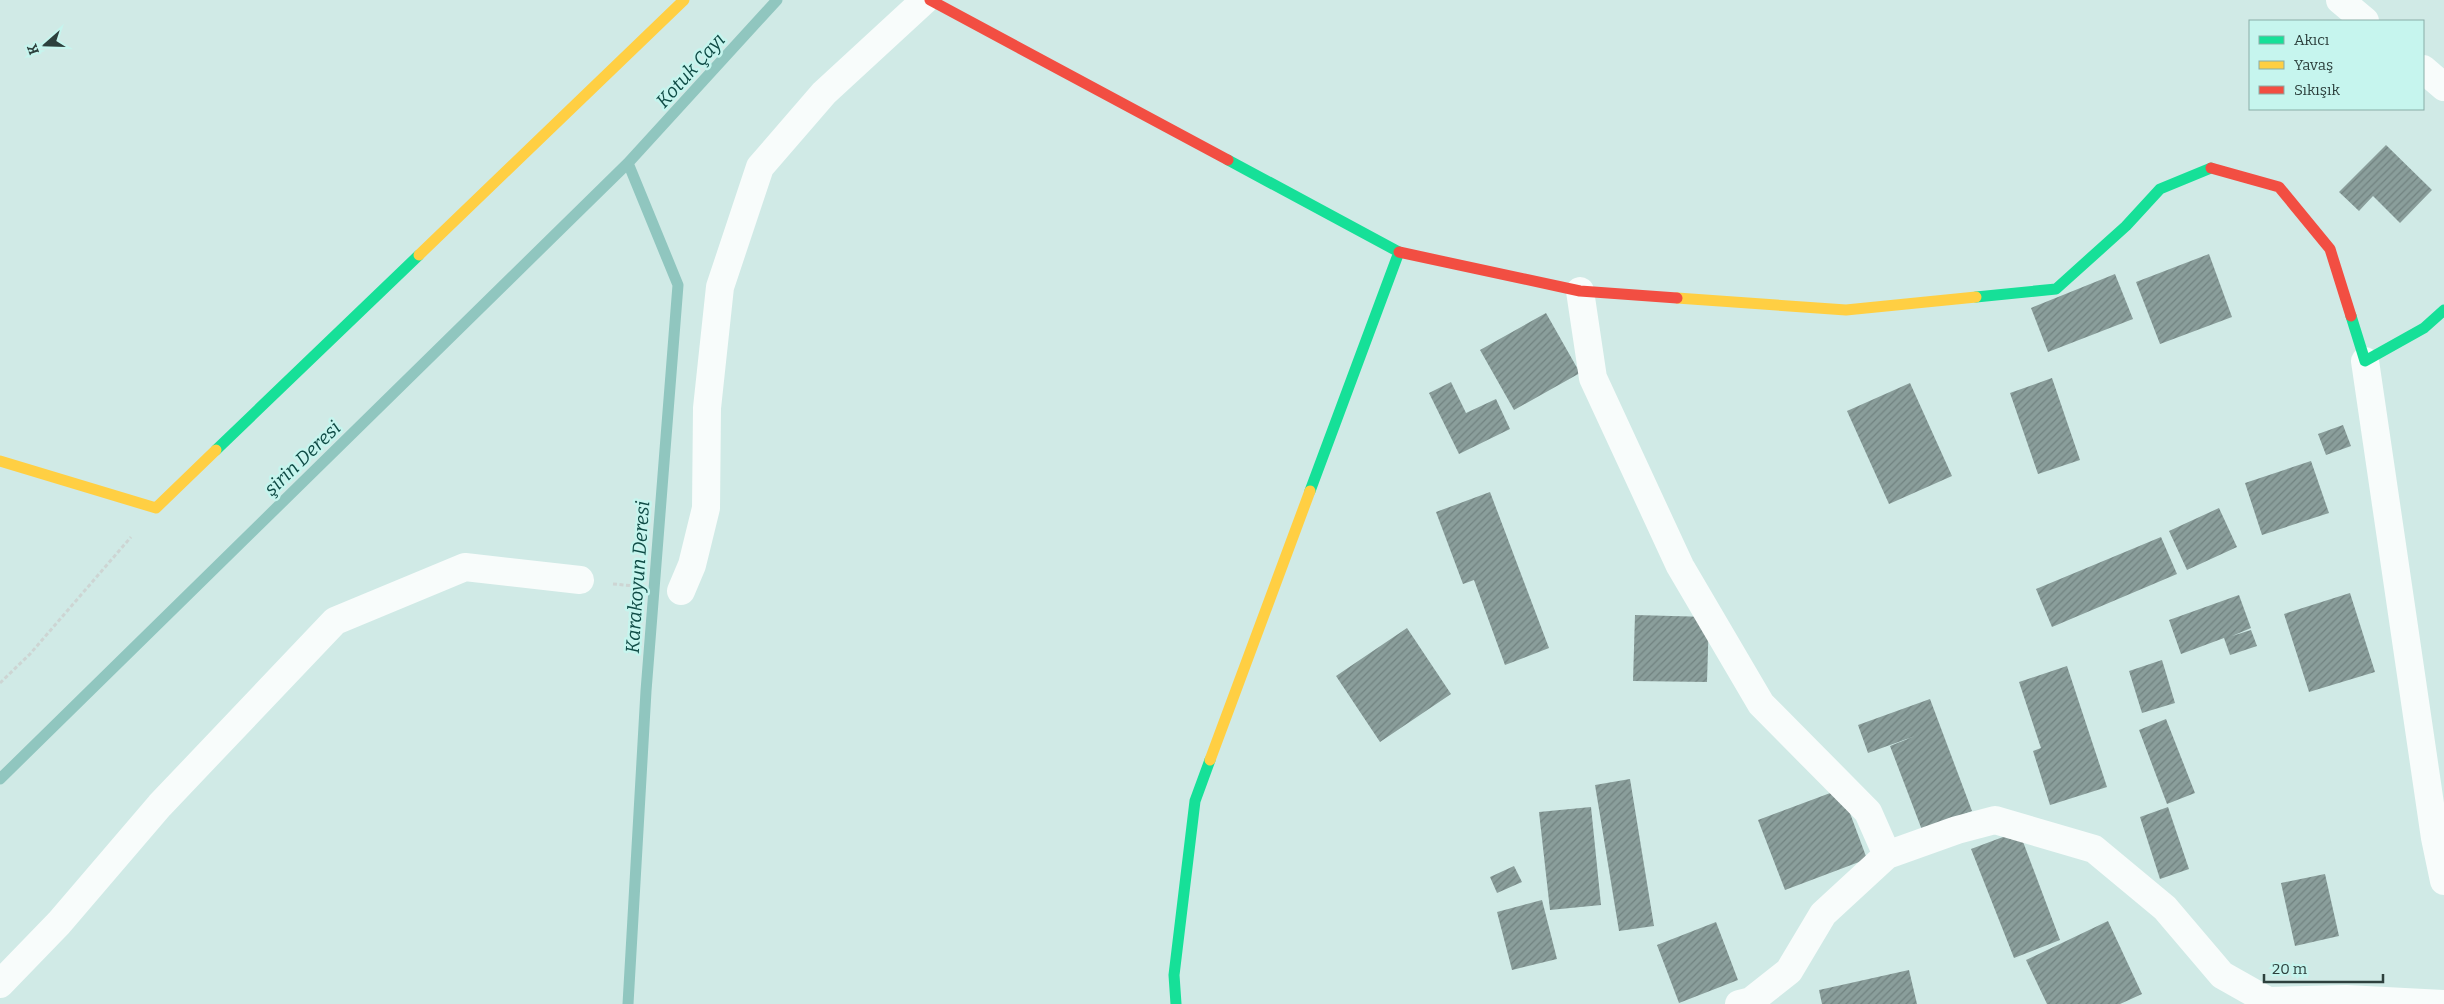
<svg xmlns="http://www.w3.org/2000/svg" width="2444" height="1004" viewBox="0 0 2444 1004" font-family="Bitter,serif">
	<defs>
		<pattern id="building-hatch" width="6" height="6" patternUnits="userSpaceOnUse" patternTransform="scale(1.25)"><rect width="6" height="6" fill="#8a9e9b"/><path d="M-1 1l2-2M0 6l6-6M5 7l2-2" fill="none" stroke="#718280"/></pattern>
	</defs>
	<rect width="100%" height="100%" fill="#d0eae6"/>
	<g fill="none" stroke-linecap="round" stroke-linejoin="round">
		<!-- stream -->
		<path stroke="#90c6bf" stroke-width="11" d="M628 163 678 285 646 691 628 1004
			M0 779 628 163 777 0"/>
	</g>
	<!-- building -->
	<path fill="url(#building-hatch)" d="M2386 145 2432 190 2400 223 2373 196 2359 211 2339 192Z
		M2209 254 2232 317 2160 344 2136 282Z
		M2115 274 2133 319 2048 352 2031 308Z
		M1546 313 1580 373 1514 410 1480 350Z
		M2052 378 2080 460 2038 474 2010 393Z
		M1451 382 1466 413 1496 399 1510 429 1459 454 1429 393Z
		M1910 383 1952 476 1889 504 1847 411Z
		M2343 425 2351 446 2326 455 2318 434Z
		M2311 461 2329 513 2262 535 2245 483Z
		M1490 492 1549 648 1505 665 1474 580 1463 584 1436 512Z
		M2219 508 2237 547 2187 570 2169 531Z
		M2161 537 2177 574 2052 627 2036 589Z
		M2350 593 2375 672 2309 692 2284 614Z
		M2239 595 2251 628 2232 636 2251 630 2257 646 2230 655 2224 638 2181 654 2169 620Z
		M1635 615 1709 617 1707 682 1633 681Z
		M1407 628 1451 694 1380 742 1336 676Z
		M2162 660 2175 703 2142 713 2129 671Z
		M2067 666 2107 787 2050 805 2033 751 2041 748 2019 682Z
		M1930 699 1972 811 1922 830 1890 746 1915 736 1868 753 1858 725Z
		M2166 719 2195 793 2167 804 2139 730Z
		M1630 779 1654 926 1619 931 1595 785Z
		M1841 789 1867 859 1785 890 1758 820Z
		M1591 807 1601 905 1550 910 1539 812Z
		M2168 807 2189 869 2160 879 2140 817Z
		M2019 831 2060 940 2014 958 1971 849Z
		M1514 866 1522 882 1497 893 1490 877Z
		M2325 874 2339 936 2295 946 2281 883Z
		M1542 900 1557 959 1512 970 1497 912Z
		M2108 921 2142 994 2120 1004H2047L2026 960Z
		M1716 922 1738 980 1679 1003 1657 945Z
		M1909 970 1917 1004H1822L1819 990Z"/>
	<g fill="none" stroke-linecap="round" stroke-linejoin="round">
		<!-- path -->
		<path stroke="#cdd5d3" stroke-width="3" stroke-dasharray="4 2.5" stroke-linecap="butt" d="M613 584 646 587
			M0 683 30 654 131 537"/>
		<!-- street -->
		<path stroke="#f8fcfb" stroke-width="28" d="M2340 0 2365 21
			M2423 69 2444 87
			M1580 291 1593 378 1680 566 1761 704 1868 812 1887 855
			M2365 361 2435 838 2444 881
			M681 591 692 565 706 508 707 408 720 287 760 167 824 93 925 0
			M0 984 59 923 160 805 335 621 465 567 580 580
			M1739 1004 1751 1001 1789 971 1823 914 1887 855 1957 830 1995 820 2094 849 2165 908 2222 975 2268 1001 2346 999 2444 1004"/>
		<!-- fast -->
		<path stroke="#16e098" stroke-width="11" d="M1228 160 1399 252 1310 491
			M1976 297 2056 289 2126 226 2160 189 2211 168
			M2351 316 2365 361 2424 328 2444 310
			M216 450 419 255
			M1176 1004 1174 975 1195 801 1210 760"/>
		<!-- slow -->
		<path stroke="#ffcf43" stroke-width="11" d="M419 255 684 0
			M1677 298 1846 310 1976 297
			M0 461 156 508 216 450
			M1210 760 1310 491"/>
		<!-- jam -->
		<path stroke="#f24e42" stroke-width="11" d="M930 0 1228 160
			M2211 168 2279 187 2330 249 2351 316
			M1399 252 1580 291 1677 298"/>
	</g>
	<g text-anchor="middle" stroke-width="5" stroke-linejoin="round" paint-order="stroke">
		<!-- water labels -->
		<g font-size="19" font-style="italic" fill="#0f4b45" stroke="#c6f5ee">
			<text transform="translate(690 70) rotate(-48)" y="7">Kotuk Çayı</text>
			<text transform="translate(302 458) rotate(-44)" y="7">şirin Deresi</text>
			<text transform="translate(637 577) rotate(-86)" y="7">Karakoyun Deresi</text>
		</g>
	</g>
	<!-- legend -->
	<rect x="2249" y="20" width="175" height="90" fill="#c6f5ee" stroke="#89ada7"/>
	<rect x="2259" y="36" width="25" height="8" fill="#16e098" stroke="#89ada7"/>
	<text x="2294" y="45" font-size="15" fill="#2d403d">Akıcı</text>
	<rect x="2259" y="61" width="25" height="8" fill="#ffcf43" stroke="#89ada7"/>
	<text x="2294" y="70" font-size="15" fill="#2d403d">Yavaş</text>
	<rect x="2259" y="86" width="25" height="8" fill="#f24e42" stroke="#89ada7"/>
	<text x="2294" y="95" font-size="15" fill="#2d403d">Sıkışık</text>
	<!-- north arrow -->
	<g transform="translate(45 45) rotate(250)" stroke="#c6f5ee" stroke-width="4" paint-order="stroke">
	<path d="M0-4L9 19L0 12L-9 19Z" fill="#2d403d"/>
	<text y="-8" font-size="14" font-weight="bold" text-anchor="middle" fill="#2d403d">K</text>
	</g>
	<!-- scale -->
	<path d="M2264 974v8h119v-8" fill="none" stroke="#2d403d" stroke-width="2.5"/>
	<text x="2272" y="974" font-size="15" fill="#2d403d" stroke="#c6f5ee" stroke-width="4" paint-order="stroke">20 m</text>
</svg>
